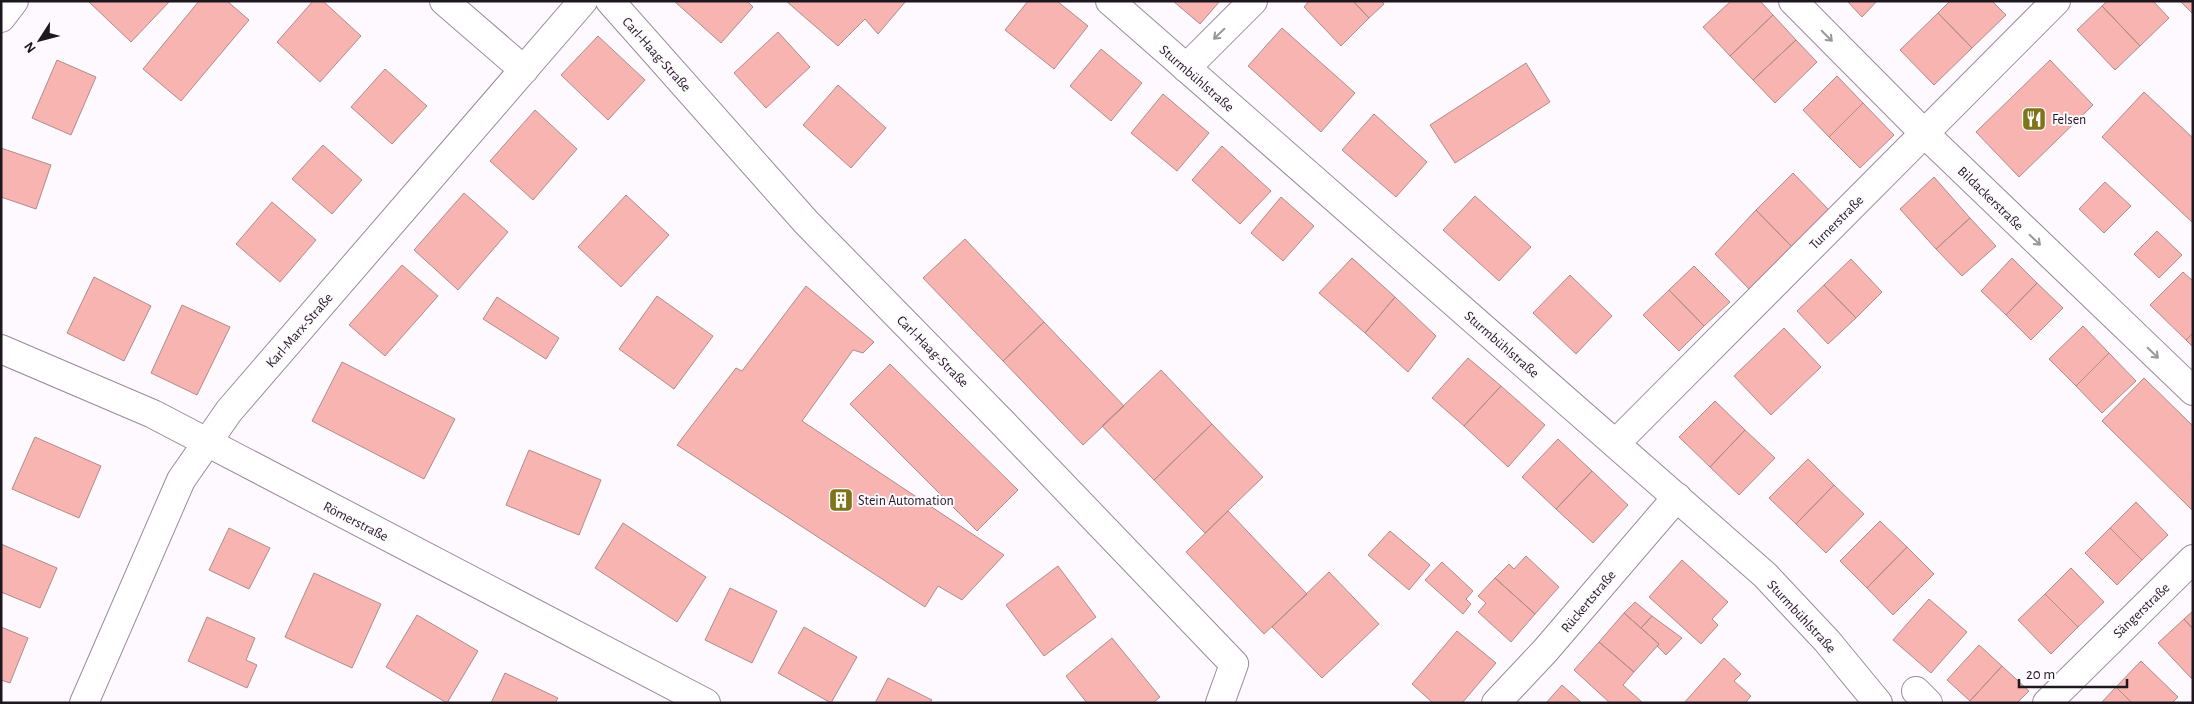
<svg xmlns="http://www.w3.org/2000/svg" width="2194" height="704" viewBox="0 0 2194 704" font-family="'Alegreya Sans',sans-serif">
	<rect width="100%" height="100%" fill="#fef9ff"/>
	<!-- building -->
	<path fill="#f7b4b1" stroke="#af8c8a" d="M88 1H170L131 42Z
		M199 1H227L249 20 181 101 143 69Z
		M313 1H323L361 36 320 82 277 42Z
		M674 1H747L753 7 721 43Z
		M786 1H906L878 34 865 19 838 46Z
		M1028 1H1057L1088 26 1054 69 1005 30Z
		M1173 1H1220L1200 24Z
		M1309 1H1353L1369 18 1341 46 1304 7Z
		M1353 1H1382L1384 4 1369 18Z
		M1731 1H1760L1773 15 1730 56 1703 27Z
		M1847 1H1877L1862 17Z
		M1950 1H1992L2006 15 1972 48 1938 13Z
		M2107 1H2153L2169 18 2140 46 2102 6Z
		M2180 1H2193V14Z
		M2102 6 2140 46 2115 70 2077 30Z
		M1938 13 1972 48 1934 85 1900 50Z
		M1773 15 1796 40 1753 80 1730 56Z
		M1282 28 1355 93 1321 132 1248 66Z
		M778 32 810 67 766 108 734 73Z
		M598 36 645 80 608 120 561 75Z
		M1796 40 1817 62 1775 103 1753 80Z
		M1101 49 1142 83 1111 121 1070 86Z
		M57 60 96 77 71 135 32 118Z
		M2050 60 2093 105 2019 177 1976 132Z
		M1526 63 1550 102 1455 163 1430 125Z
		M385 69 427 106 392 144 351 107Z
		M1837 76 1863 103 1829 137 1803 110Z
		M838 85 886 128 851 168 803 125Z
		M2144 92 2193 138V223L2102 137Z
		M1163 94 1209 133 1177 171 1131 133Z
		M1863 103 1894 135 1860 168 1829 137Z
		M535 110 577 149 533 200 490 161Z
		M1374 114 1427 162 1396 197 1342 150Z
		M323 145 362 180 332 214 292 179Z
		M1222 146 1271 191 1240 224 1192 180Z
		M1 148 51 165 36 209 1 197Z
		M1793 173 1829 210 1792 247 1756 210Z
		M1934 177 1970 218 1936 249 1900 209Z
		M2105 182 2131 206 2104 233 2079 209Z
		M464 193 508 232 458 290 414 250Z
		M626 195 669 235 621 287 578 247Z
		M1475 196 1531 247 1499 281 1443 230Z
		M1281 197 1314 226 1283 261 1251 233Z
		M272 202 316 240 280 282 236 244Z
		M1756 210 1792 247 1750 290 1715 254Z
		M1970 218 1996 246 1962 276 1936 249Z
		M2157 231 2182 255 2159 278 2134 254Z
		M965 239 1044 322 1003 361 923 278Z
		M1352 258 1395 297 1365 333 1319 293Z
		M2012 258 2037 283 2006 315 1981 291Z
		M1851 259 1882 292 1856 318 1824 285Z
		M402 265 438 296 385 356 349 325Z
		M1694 266 1730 302 1704 326 1669 290Z
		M2183 272 2193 281V333L2186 340 2150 305Z
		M1570 275 1612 316 1576 354 1533 313Z
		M94 277 151 306 124 361 67 333Z
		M2037 283 2063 308 2031 340 2006 315Z
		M1824 285 1856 318 1828 344 1797 311Z
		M806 286 874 342 863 353 853 350 802 421 1004 555 962 600 938 586 925 607 677 445 736 368 742 371Z
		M1669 290 1704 326 1679 351 1643 315Z
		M657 296 713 336 674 389 619 349Z
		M497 297 559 338 546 359 483 319Z
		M1395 297 1436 336 1408 372 1365 333Z
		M182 305 230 327 197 395 151 373Z
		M1044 322 1124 406 1083 445 1003 361Z
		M2083 326 2109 353 2076 386 2049 359Z
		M1784 328 1821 367 1771 415 1734 376Z
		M2193 333V347L2186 340Z
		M2109 353 2136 381 2102 413 2076 386Z
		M1468 358 1501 386 1464 426 1432 398Z
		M342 362 455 419 424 479 312 421Z
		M890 364 1018 490 977 531 850 404Z
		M1161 370 1212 424 1154 480 1102 426Z
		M2144 378 2193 426 2192 510 2102 421Z
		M1501 386 1545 425 1508 467 1464 426Z
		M1715 401 1745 430 1710 467 1679 437Z
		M1212 424 1263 477 1205 533 1154 480Z
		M1745 430 1775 458 1739 495 1710 467Z
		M35 437 101 466 79 518 12 489Z
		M1558 439 1592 471 1556 509 1522 477Z
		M529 450 601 480 579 535 506 505Z
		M1808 459 1834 485 1796 524 1769 498Z
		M1592 471 1628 505 1593 543 1556 509Z
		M1834 485 1864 514 1826 553 1796 524Z
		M2136 502 2168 535 2142 560 2110 528Z
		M1228 511 1307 594 1264 634 1186 552Z
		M1880 521 1907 547 1867 588 1840 561Z
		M623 523 706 577 677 622 595 568Z
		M229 528 270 548 249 589 209 570Z
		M2110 528 2142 560 2117 585 2085 553Z
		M1390 531 1430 565 1409 590 1368 555Z
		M1 544 57 568 40 608 1 592Z
		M1907 547 1934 574 1893 615 1867 588Z
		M1526 556 1559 587 1535 614 1495 578 1509 564 1514 569Z
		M1682 560 1728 602 1712 619 1718 625 1701 644 1649 597Z
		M1442 562 1473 591 1466 599 1471 604 1463 614 1425 580Z
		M1058 566 1096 617 1044 656 1006 605Z
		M2071 568 2104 602 2078 627 2045 594Z
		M1329 572 1379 624 1322 678 1272 627Z
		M314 573 381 604 352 668 285 637Z
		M1495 578 1535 614 1511 642 1478 612 1486 603 1478 596Z
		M730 588 777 611 752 663 705 640Z
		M2045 594 2078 627 2051 654 2018 620Z
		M1929 599 1967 632 1931 673 1893 640Z
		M1635 602 1652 616 1641 628 1624 613Z
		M2193 611V629L2184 619Z
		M1624 613 1659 644 1634 672 1599 642Z
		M417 615 478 651 447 703 386 667Z
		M1652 616 1682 638 1666 655 1657 646 1659 644 1641 628Z
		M207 617 255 638 246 660 257 665 247 688 188 661Z
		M2184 619 2193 629 2192 679 2158 643Z
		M1 627 28 638 10 683 1 680Z
		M804 627 857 657 831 703 778 673Z
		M1457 631 1496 663 1462 703H1433L1412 684Z
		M1112 638 1160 697 1153 703H1087L1066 676Z
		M1599 642 1634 672 1623 685 1643 703H1610L1574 670Z
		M1979 645 2002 666 1970 701 1947 680Z
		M1724 658 1741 674 1734 681 1751 696 1745 703H1684Z
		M2141 661 2178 697 2172 703H2132L2116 687Z
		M2002 666 2029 691 2017 703H1971L1970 701Z
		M505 673 558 698 555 703H491Z
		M888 678 932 700 930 703H875Z
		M1562 685 1582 703H1546Z
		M2116 687 2132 703H2101Z"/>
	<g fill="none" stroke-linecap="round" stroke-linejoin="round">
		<defs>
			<path id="minor" d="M444 1 524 70
				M610 1 806 222 1001 421 1234 664 1220 703
				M1793 1 1925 134 2193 391
				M1 18 14 1
				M1186 68 1253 1
				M1 349 153 414 706 703
				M1616 443 2056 1
				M1916 691 1928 703
				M84 703 181 480 229 411 583 1
				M1496 703 1545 651 1677 497
				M2047 703 2193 559"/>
			<path id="major" d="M1110 1 1765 575 1827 641 1878 703"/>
		</defs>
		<!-- minor casing -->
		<use href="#minor" stroke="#9d88a0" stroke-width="30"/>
		<!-- major casing -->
		<use href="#major" stroke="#9d88a0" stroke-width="30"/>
		<!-- minor -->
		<use href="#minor" stroke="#fff" stroke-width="28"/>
		<!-- major -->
		<use href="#major" stroke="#fff" stroke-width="28"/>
	</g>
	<!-- one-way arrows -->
	<defs><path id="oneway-shaft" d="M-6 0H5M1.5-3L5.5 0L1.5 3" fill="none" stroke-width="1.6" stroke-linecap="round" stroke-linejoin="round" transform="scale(1.25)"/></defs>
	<g stroke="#9a979b">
		<use href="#oneway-shaft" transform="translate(1219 34) rotate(136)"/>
		<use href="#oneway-shaft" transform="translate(1827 36) rotate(45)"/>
		<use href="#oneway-shaft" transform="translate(2035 240) rotate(44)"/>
		<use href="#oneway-shaft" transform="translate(2153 353) rotate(44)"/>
	</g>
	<!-- icons -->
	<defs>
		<symbol id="restaurant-square" viewBox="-11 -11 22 22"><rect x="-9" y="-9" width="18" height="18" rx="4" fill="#7f7518" stroke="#fef9ff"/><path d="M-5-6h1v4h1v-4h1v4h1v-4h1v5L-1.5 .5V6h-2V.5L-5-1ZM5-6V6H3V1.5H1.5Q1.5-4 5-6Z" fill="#fff"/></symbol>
		<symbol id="building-square" viewBox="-11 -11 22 22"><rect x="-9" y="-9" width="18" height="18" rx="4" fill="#7f7518" stroke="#fef9ff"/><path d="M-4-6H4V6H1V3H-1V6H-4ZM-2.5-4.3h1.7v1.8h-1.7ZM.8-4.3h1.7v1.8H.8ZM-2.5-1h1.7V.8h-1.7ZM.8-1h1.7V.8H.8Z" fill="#fff"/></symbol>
	</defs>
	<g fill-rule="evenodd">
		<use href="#restaurant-square" x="2020" y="105" width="28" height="28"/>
		<use href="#building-square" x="827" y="486" width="28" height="28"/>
	</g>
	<g text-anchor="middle" stroke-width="4" stroke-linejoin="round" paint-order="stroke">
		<!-- street labels -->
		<g font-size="14" fill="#1f1720" stroke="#fef9ff">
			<text transform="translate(657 54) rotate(48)" y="5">Carl-Haag-Straße</text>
			<text transform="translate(1197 78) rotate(41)" y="5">Sturmbühlstraße</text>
			<text transform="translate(1991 198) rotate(44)" y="5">Bildackerstraße</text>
			<text transform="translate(1836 222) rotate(-45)" y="5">Turnerstraße</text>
			<text transform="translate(299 330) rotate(-49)" y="5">Karl-Marx-Straße</text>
			<text transform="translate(1502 344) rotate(41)" y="5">Sturmbühlstraße</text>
			<text transform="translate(933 351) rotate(45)" y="5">Carl-Haag-Straße</text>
			<text transform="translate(356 521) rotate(27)" y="5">Römerstraße</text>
			<text transform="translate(1588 601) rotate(-50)" y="5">Rückertstraße</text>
			<text transform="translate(2141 610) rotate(-44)" y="5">Sängerstraße</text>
			<text transform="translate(1802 616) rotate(47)" y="5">Sturmbühlstraße</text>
		</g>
		<!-- poi labels -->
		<g font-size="14" fill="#1f1720" stroke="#fef9ff" text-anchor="start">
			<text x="2052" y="124">Felsen</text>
			<text x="858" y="505">Stein Automation</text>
		</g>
	</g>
	<!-- border -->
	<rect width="2194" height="704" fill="none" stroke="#1f1720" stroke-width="5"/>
	<!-- north arrow -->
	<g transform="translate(40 40) rotate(234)" stroke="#fef9ff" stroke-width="4" paint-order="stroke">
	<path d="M0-4L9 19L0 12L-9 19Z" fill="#1f1720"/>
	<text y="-8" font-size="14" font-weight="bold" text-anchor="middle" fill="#1f1720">N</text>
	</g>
	<!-- scale -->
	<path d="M2019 679v8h108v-8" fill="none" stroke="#1f1720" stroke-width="2.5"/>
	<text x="2026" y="679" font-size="15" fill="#1f1720" stroke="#fef9ff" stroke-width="4" paint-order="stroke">20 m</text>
</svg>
